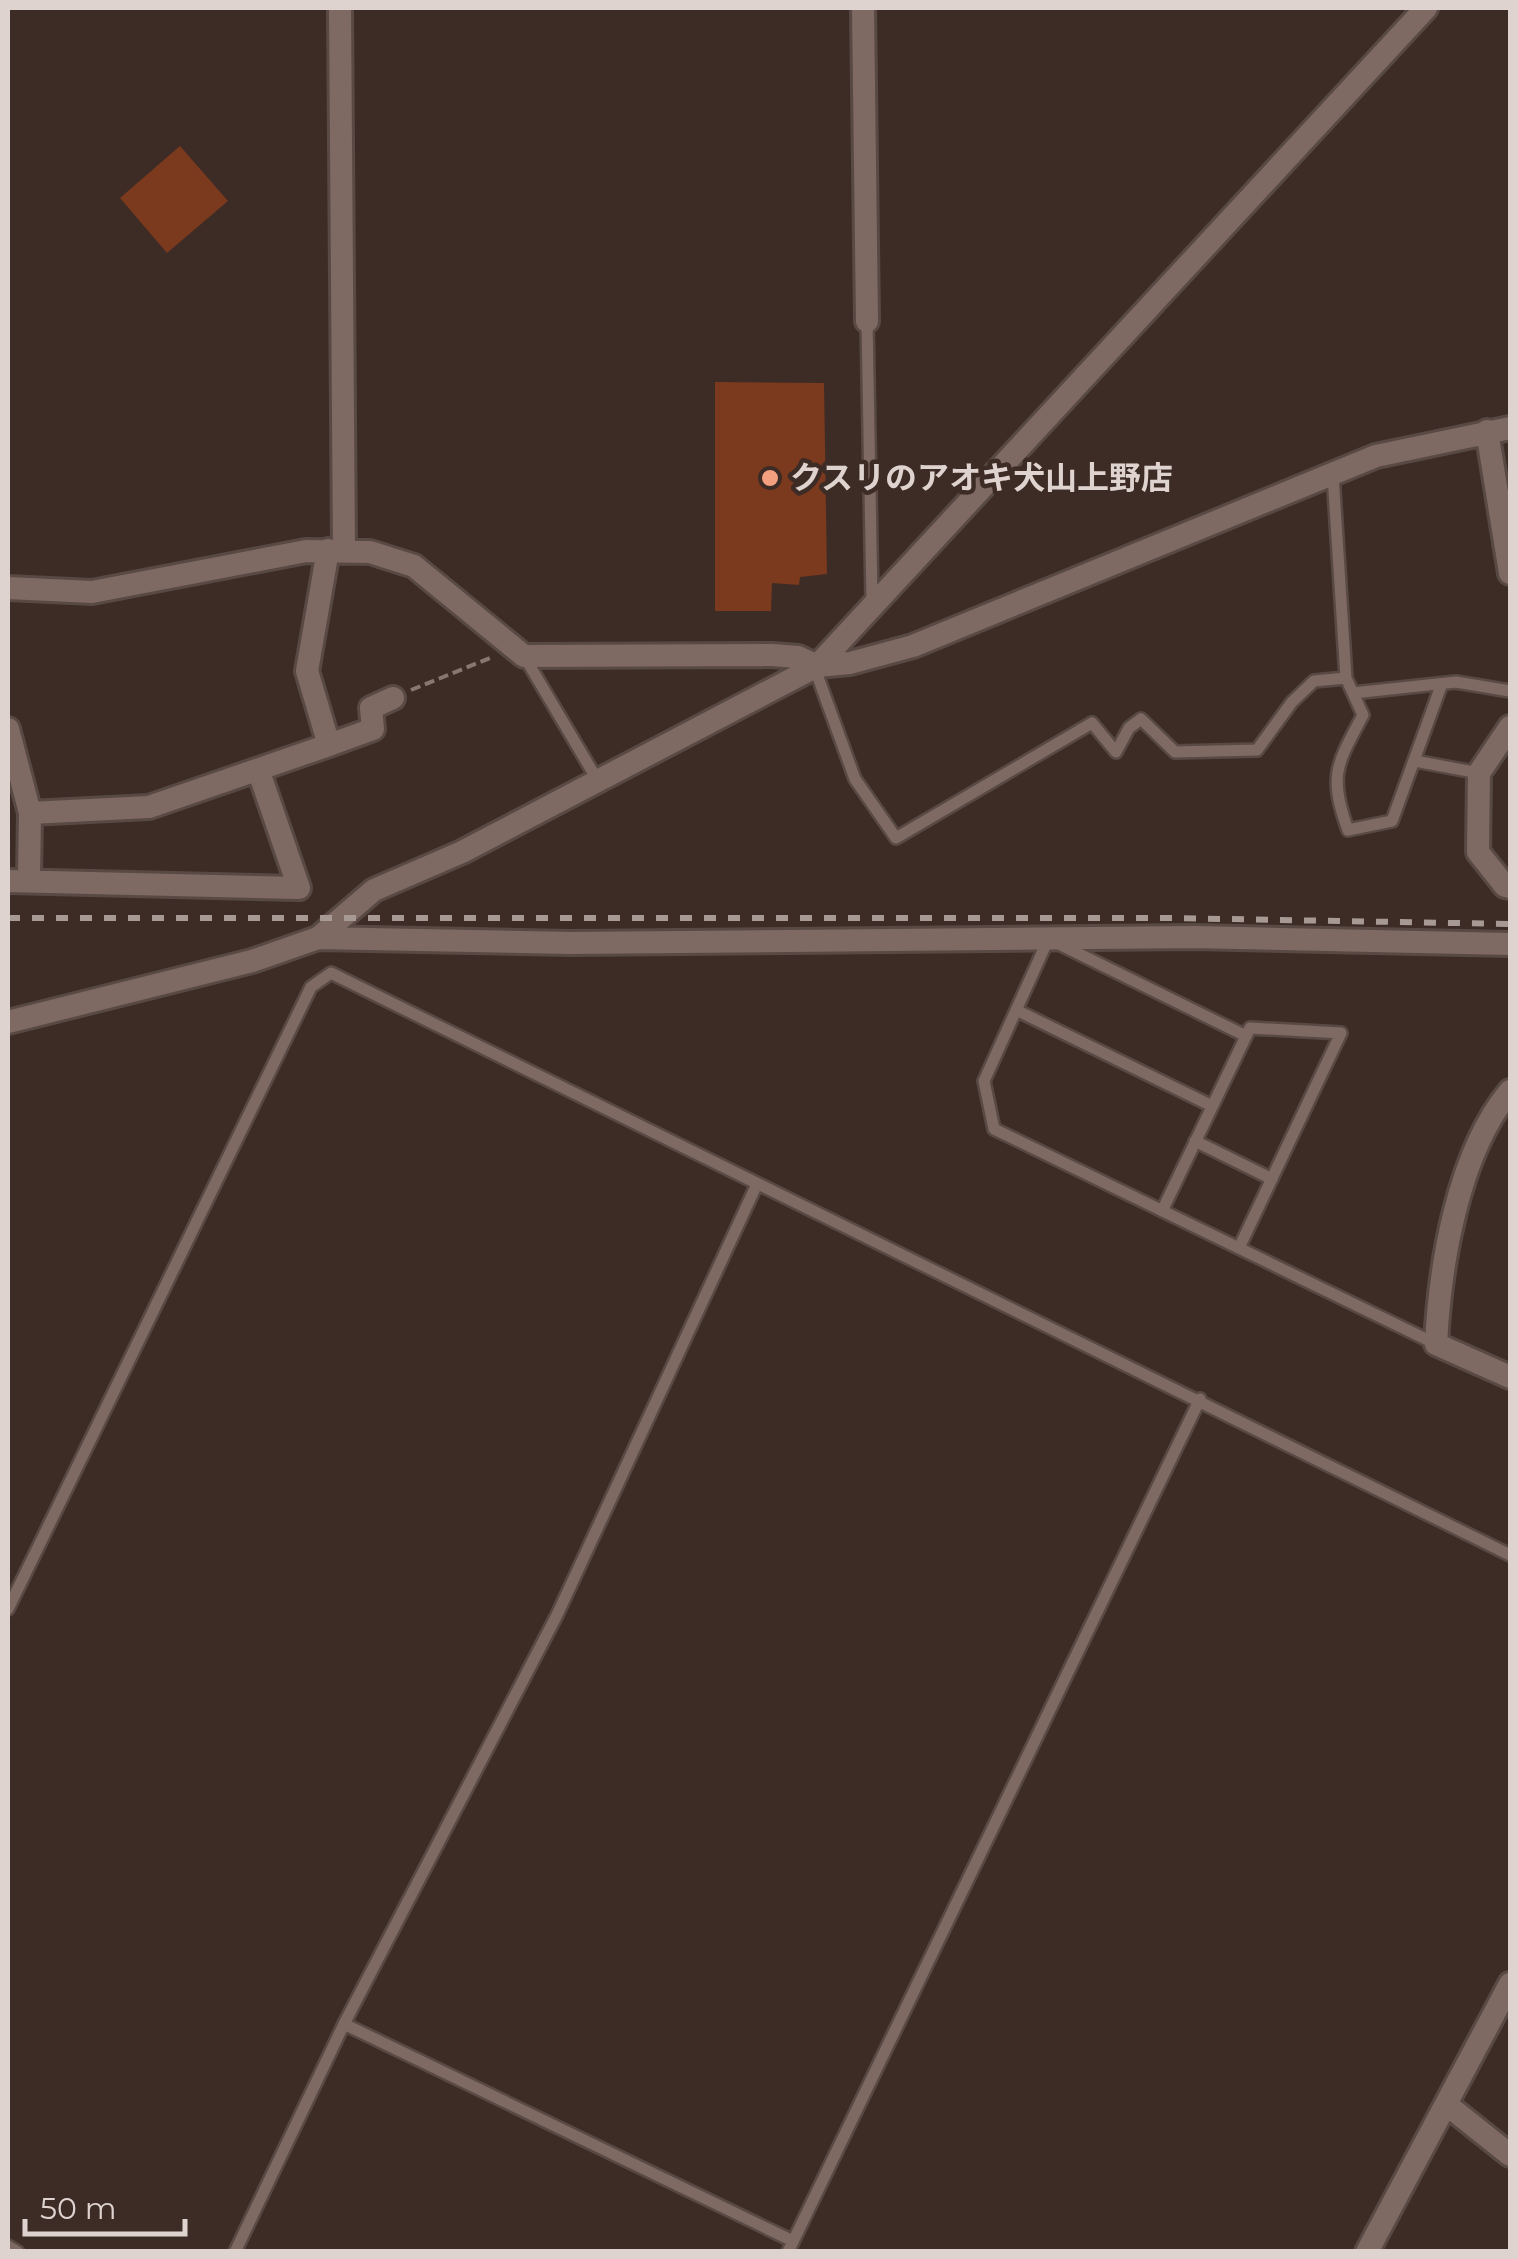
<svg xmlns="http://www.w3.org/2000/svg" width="1518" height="2259" viewBox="0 0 1518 2259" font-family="Montserrat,'Noto Sans JP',sans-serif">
	<rect width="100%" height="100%" fill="#3d2c25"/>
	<!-- building -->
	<path fill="#7b391d" d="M180 146 228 201 167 253 120 198Z
		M715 382 824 383 827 574 800 577 799 585 772 583 771 611H715Z"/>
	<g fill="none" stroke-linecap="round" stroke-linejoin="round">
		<defs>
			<path id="service" d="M867 321 872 601
				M1333 475 1346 678 1363 715C1337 764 1328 775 1348 830L1392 821 1441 686
				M524 656 598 781
				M815 669 855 779 896 838 1092 723 1116 752 1129 728 1141 719 1175 752 1257 750 1292 702 1314 681 1346 678
				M1353 693 1456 682 1510 691
				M1415 761 1479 773
				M1047 942 984 1081 994 1129 1436 1344
				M1057 943 1246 1036
				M1016 1010 1212 1106
				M1195 1141 1272 1179
				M1162 1211 1250 1028 1341 1033 1239 1248
				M8 1609 311 987 331 973 1510 1555
				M344 2024 793 2241
				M8 2246 18 2252
				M235 2252 344 2024 557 1615 757 1184
				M788 2252 1200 1399"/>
			<path id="minor" d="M340 8 344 550
				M863 8 867 321
				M1487 431 1510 573
				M8 588 92 592 306 551 370 552 414 566 524 656 772 655 798 657 817 666
				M817 666 1426 8
				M1510 727 1479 773 1478 852 1505 886 1510 887
				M8 729 30 813 29 879
				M329 745 373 729 371 708 393 698
				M30 813 149 807 329 745 307 671 328 550
				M8 881 299 888 259 772
				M318 938 374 890 462 852 817 666 850 663 913 646 1376 456 1510 428
				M8 1022 252 961 318 938 571 943 1194 937 1510 944
				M1510 1091C1458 1153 1440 1264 1436 1344L1510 1377
				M1446 2104 1510 2155
				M1367 2252 1510 1984"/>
		</defs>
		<!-- service casing -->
		<use href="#service" stroke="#584944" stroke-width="16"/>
		<!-- minor casing -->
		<use href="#minor" stroke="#584944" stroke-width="28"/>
		<!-- path -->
		<path stroke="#867771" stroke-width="4" stroke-dasharray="10 5" stroke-linecap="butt" d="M411 690 490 658"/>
		<!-- service -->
		<use href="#service" stroke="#7e6a62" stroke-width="11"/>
		<!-- minor -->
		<use href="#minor" stroke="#7e6a62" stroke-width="22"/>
		<!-- rail -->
		<path stroke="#a79a94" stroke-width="6" stroke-dasharray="12 12" stroke-linecap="butt" d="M8 918H1168L1510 924"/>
	</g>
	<!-- markers -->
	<circle fill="#f2a07f" stroke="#3d2c25" stroke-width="4" cx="770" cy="478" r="10"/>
	<g text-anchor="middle" stroke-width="9" stroke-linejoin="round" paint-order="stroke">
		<!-- poi labels -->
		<g font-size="32" font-weight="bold" fill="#dfd3cf" stroke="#3d2c25" text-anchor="start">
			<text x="790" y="489">クスリのアオキ犬山上野店</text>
		</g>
	</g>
	<!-- border -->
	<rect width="1518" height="2259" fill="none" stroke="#dfd3cf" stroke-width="20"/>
	<!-- scale -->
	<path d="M25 2219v15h160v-15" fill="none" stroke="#dfd3cf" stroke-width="5"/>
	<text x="40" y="2219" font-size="30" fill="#dfd3cf" stroke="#3d2c25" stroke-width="8" paint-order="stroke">50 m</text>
</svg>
